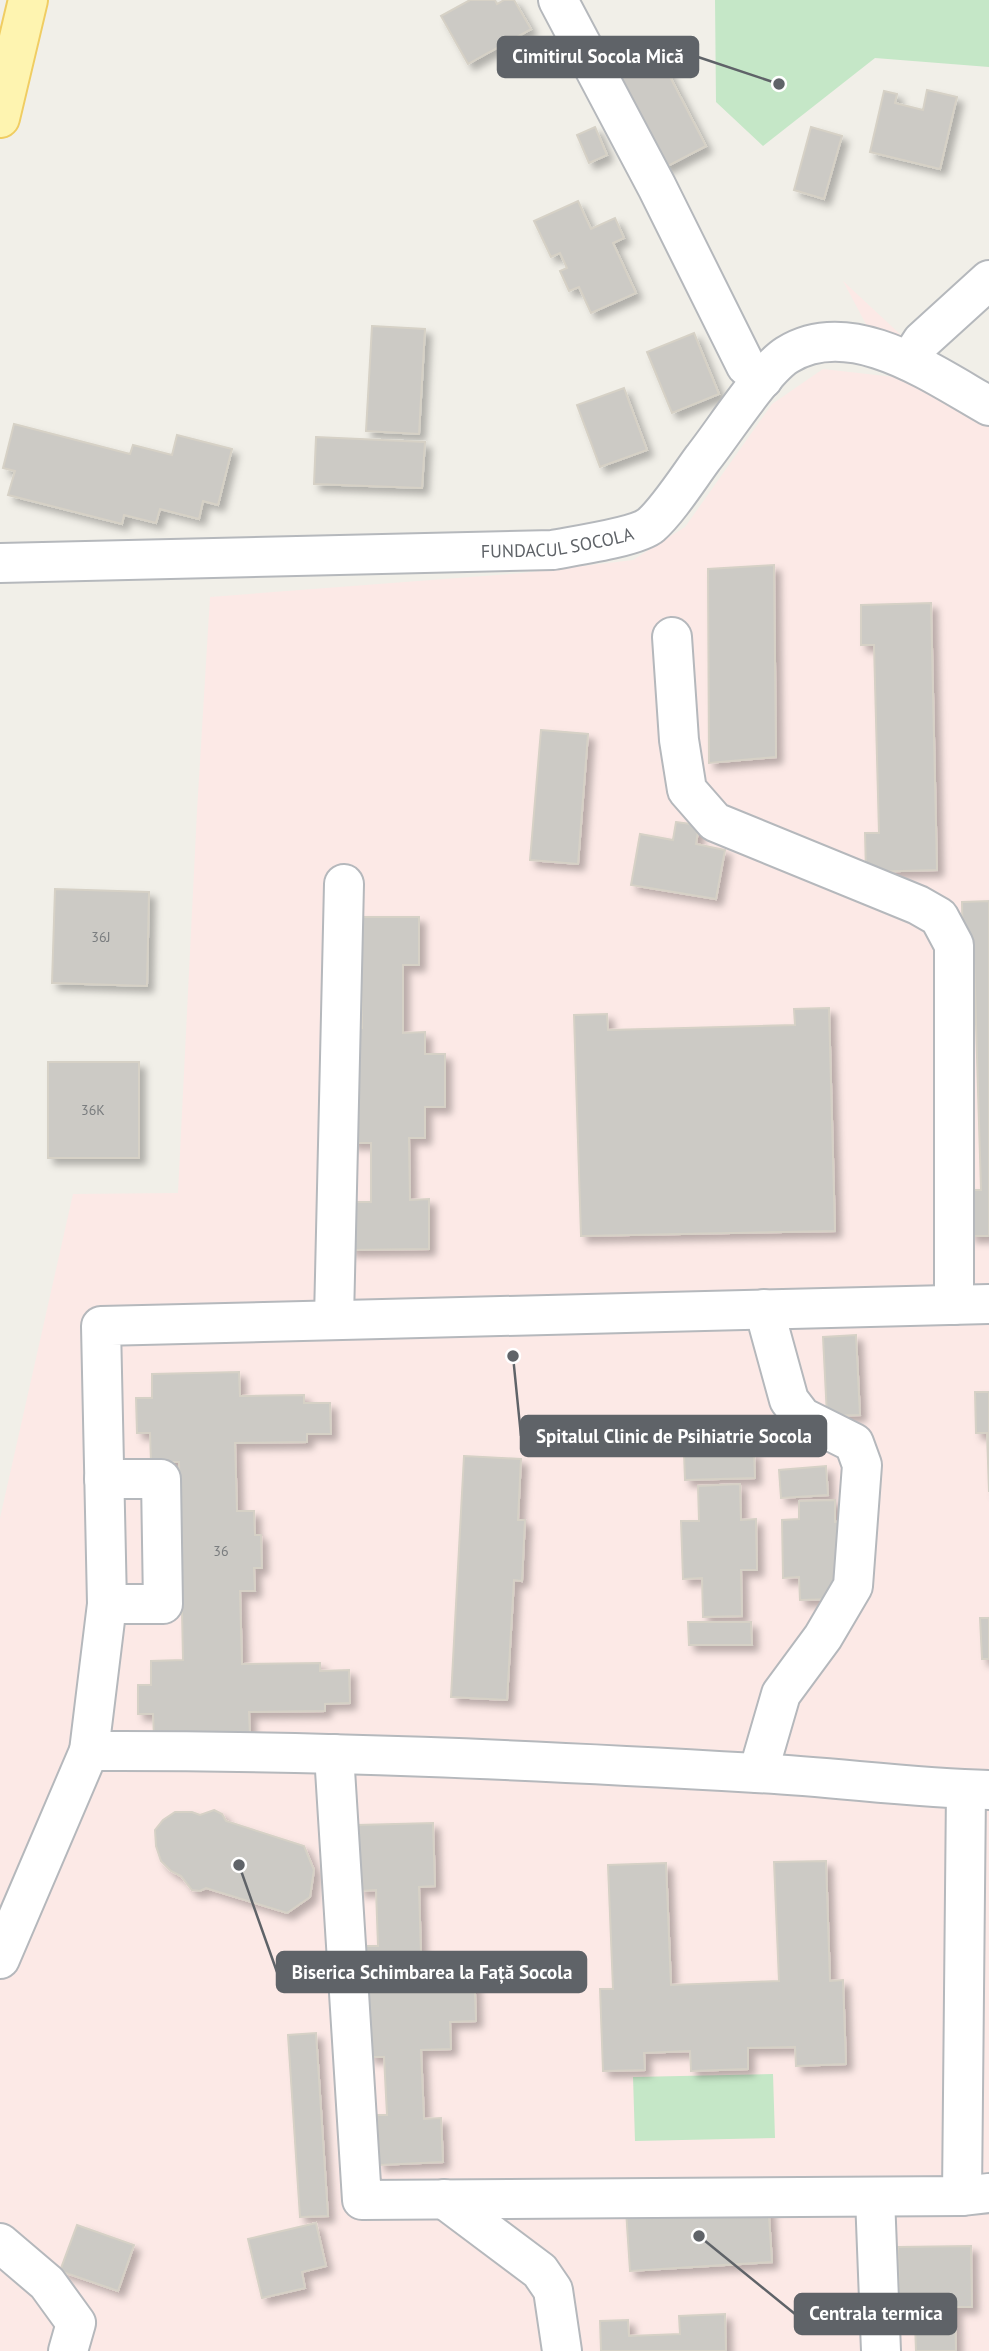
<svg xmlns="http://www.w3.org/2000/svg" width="989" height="2351" viewBox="0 0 989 2351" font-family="'PT Sans',sans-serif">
	<defs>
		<filter id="shadow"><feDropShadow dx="6" dy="6" stdDeviation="3.5" flood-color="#0004"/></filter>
	</defs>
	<rect width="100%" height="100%" fill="#f1efe8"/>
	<!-- medical -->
	<path fill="#fce9e6" d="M843 281 989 417V2351H0V1518L73 1194 178 1193 197 811 210 597 522 573 633 560 685 527 772 404 823 369 894 377Z"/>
	<!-- green -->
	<path fill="#c5e7c7" d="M715 0H989V67L875 58 763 146 716 102Z
		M773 2074 775 2138 635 2141 633 2077Z"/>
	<!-- building -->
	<path fill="#cccac5" stroke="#d6d1c6" stroke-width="2" filter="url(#shadow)" d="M470 0H495L497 4 504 0H514L531 29 468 64 441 16Z
		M655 48 706 146 664 168 613 70Z
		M927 90 957 97 940 169 870 152 884 91 897 94 895 103 923 110Z
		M595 127 607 155 589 163 577 135Z
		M811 127 842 136 824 199 794 190Z
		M578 201 591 229 615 218 624 238 613 243 636 293 591 313 579 287 569 291 560 271 567 268 560 253 551 257 534 221Z
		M372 326 425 329 419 434 366 431Z
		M694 333 719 394 672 413 647 352Z
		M624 388 647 450 600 467 577 405Z
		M14 424 130 454 133 445 172 455 177 435 232 449 218 505 203 501 199 519 160 509 156 523 124 515 122 524 8 495 15 471 3 468Z
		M316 437 425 442 422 488 314 484Z
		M774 565 776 757 709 763 708 569Z
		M931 603 937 870 866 872 865 833H879L874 645H861V605Z
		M541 730 588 734 578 864 530 860Z
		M676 822 699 825 696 844 725 850 716 899 631 885 640 834 673 840Z
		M55 889 149 892 147 986 52 983Z
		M989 901V1236H970L968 1190H981L974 957H963L962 902Z
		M344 917H419V965H403V1033L425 1032V1054H445V1107H425V1138H409L410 1200 429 1199V1249L349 1250 348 1202H371V1143H350L349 1028H362L361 965Z
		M829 1008 835 1231 581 1236 574 1015 607 1014 608 1030 795 1025 794 1009Z
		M48 1062H139V1158H48Z
		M856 1335 860 1415 827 1416 823 1337Z
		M239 1372 240 1396 304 1395V1403H330L331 1434H307V1442L235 1443 237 1511H254L255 1535H261L262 1568H254L255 1591H240L242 1664 320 1663V1671L349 1670 350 1703 325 1704V1711L249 1712 250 1735 154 1736 153 1714H138V1685H151V1661L183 1660 179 1462H151L150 1433H137L136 1398H152V1374Z
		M975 1392H989V1492L987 1433H976Z
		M754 1452 755 1478 685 1480 684 1453Z
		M464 1456 521 1459 518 1520H525L522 1581 514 1580 507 1700 451 1697Z
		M826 1466 828 1495 781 1498 779 1470Z
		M740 1484 741 1520 756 1519 757 1570H741L742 1616 703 1617 702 1578 683 1579 681 1521H699L698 1486Z
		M835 1500V1522L848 1521 838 1599 800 1600 799 1577 783 1578 782 1520 799 1519V1501Z
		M980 1618H989V1659H982Z
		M688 1622H751L752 1645H689Z
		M214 1810 222 1814 226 1821 304 1846 314 1870 310 1897 287 1913 206 1888 200 1891 192 1890 181 1876 171 1871 161 1861 156 1846 155 1830 163 1820 175 1812H192L200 1815Z
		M433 1823 435 1886 419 1887 421 1954 443 1953 444 1966 474 1965 476 2021 450 2022 451 2049 421 2050 424 2119 441 2118 443 2162 379 2165 377 2115H387L384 2057H369L365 1946H378L376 1890 359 1891 357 1825Z
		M826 1861 830 1981 843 1980 846 2064 796 2066 795 2047 748 2048V2069L691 2071 690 2051 644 2053 645 2070 603 2071 600 1989H613L608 1865 666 1863 671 1985 779 1981 774 1862Z
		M316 2033 328 2216 300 2217 288 2035Z
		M768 2201 772 2262 630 2271 626 2210Z
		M316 2223 326 2266 302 2272 305 2288 262 2298 248 2239Z
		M77 2225 134 2245 118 2291 60 2271Z
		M971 2246 972 2307H955L956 2351H916L914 2297H899L898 2247Z
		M725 2314 726 2351H601L600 2321 628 2320 629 2336 680 2334 679 2316Z"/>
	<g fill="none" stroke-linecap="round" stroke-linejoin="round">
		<defs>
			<g id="minor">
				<path d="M558 0 657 187 746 366 763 379"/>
				<path d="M909 361 922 341 989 280"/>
				<path id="s1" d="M0 563 553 550C573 546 637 537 651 525 668 510 689 477 703 458 723 433 763 370 787 355 851 315 934 375 989 406"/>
				<path d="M672 637 679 740 687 790 715 822 918 905 939 917 954 945V1305"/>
				<path d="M334 1319 344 884"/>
				<path d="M104 1479H161L163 1604H107"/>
				<path d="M89 1751 107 1604 101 1326 989 1304"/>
				<path d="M334 1754 362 2200 962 2196 989 2193"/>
				<path d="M758 1773 781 1694 823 1637 853 1586 862 1465 854 1443 802 1417 789 1400 764 1309"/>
				<path d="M0 1959 89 1751C312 1750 534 1760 756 1773 834 1777 911 1788 989 1790"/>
				<path d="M962 2196 966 1790"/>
				<path d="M875 2197 881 2351"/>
				<path d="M444 2199 540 2271 553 2290 562 2351"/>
				<path d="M0 2243 47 2283 76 2323 68 2351"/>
			</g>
			<path id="major" d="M0 118 28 0"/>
		</defs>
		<!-- minor casing -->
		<use href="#minor" stroke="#b5b8bc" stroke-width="42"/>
		<!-- major casing -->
		<use href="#major" stroke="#f0cd62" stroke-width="42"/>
		<!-- minor -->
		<use href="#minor" stroke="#fff" stroke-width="38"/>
		<!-- major -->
		<use href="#major" stroke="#fef4b0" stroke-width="38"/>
	</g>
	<g text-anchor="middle" stroke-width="5" stroke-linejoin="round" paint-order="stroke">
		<!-- number labels -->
		<g font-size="14" fill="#7a7d7f">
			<text x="101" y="942">36J</text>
			<text x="93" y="1115">36K</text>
			<text x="221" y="1556">36</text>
		</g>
		<!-- street labels -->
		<g font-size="18" fill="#5f6368" stroke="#fff">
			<text dy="6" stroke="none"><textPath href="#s1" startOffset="558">FUNDACUL SOCOLA</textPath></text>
		</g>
	</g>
	<!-- callouts -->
	<path fill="none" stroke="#5f6368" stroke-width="2.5" d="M779 84L698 57M513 1356L521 1436M239 1865L277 1972M699 2236L795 2314"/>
	<g fill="#5f6368" stroke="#fff" stroke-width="2.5">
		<circle cx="779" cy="84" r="7"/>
		<circle cx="513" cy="1356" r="7"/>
		<circle cx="239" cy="1865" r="7"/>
		<circle cx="699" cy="2236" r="7"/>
	</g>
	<g fill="#5f6368" stroke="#5f6368" stroke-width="2.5">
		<rect x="498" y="37" width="200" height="40" rx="7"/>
		<rect x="521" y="1416" width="305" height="40" rx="7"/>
		<rect x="277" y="1952" width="309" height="40" rx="7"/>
		<rect x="795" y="2294" width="161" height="40" rx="7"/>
	</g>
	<g font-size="19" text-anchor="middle" font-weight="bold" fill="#fff">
		<text x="598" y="63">Cimitirul Socola Mică</text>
		<text x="674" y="1443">Spitalul Clinic de Psihiatrie Socola</text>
		<text x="432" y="1979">Biserica Schimbarea la Față Socola</text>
		<text x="876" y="2320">Centrala termica</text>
	</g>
</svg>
